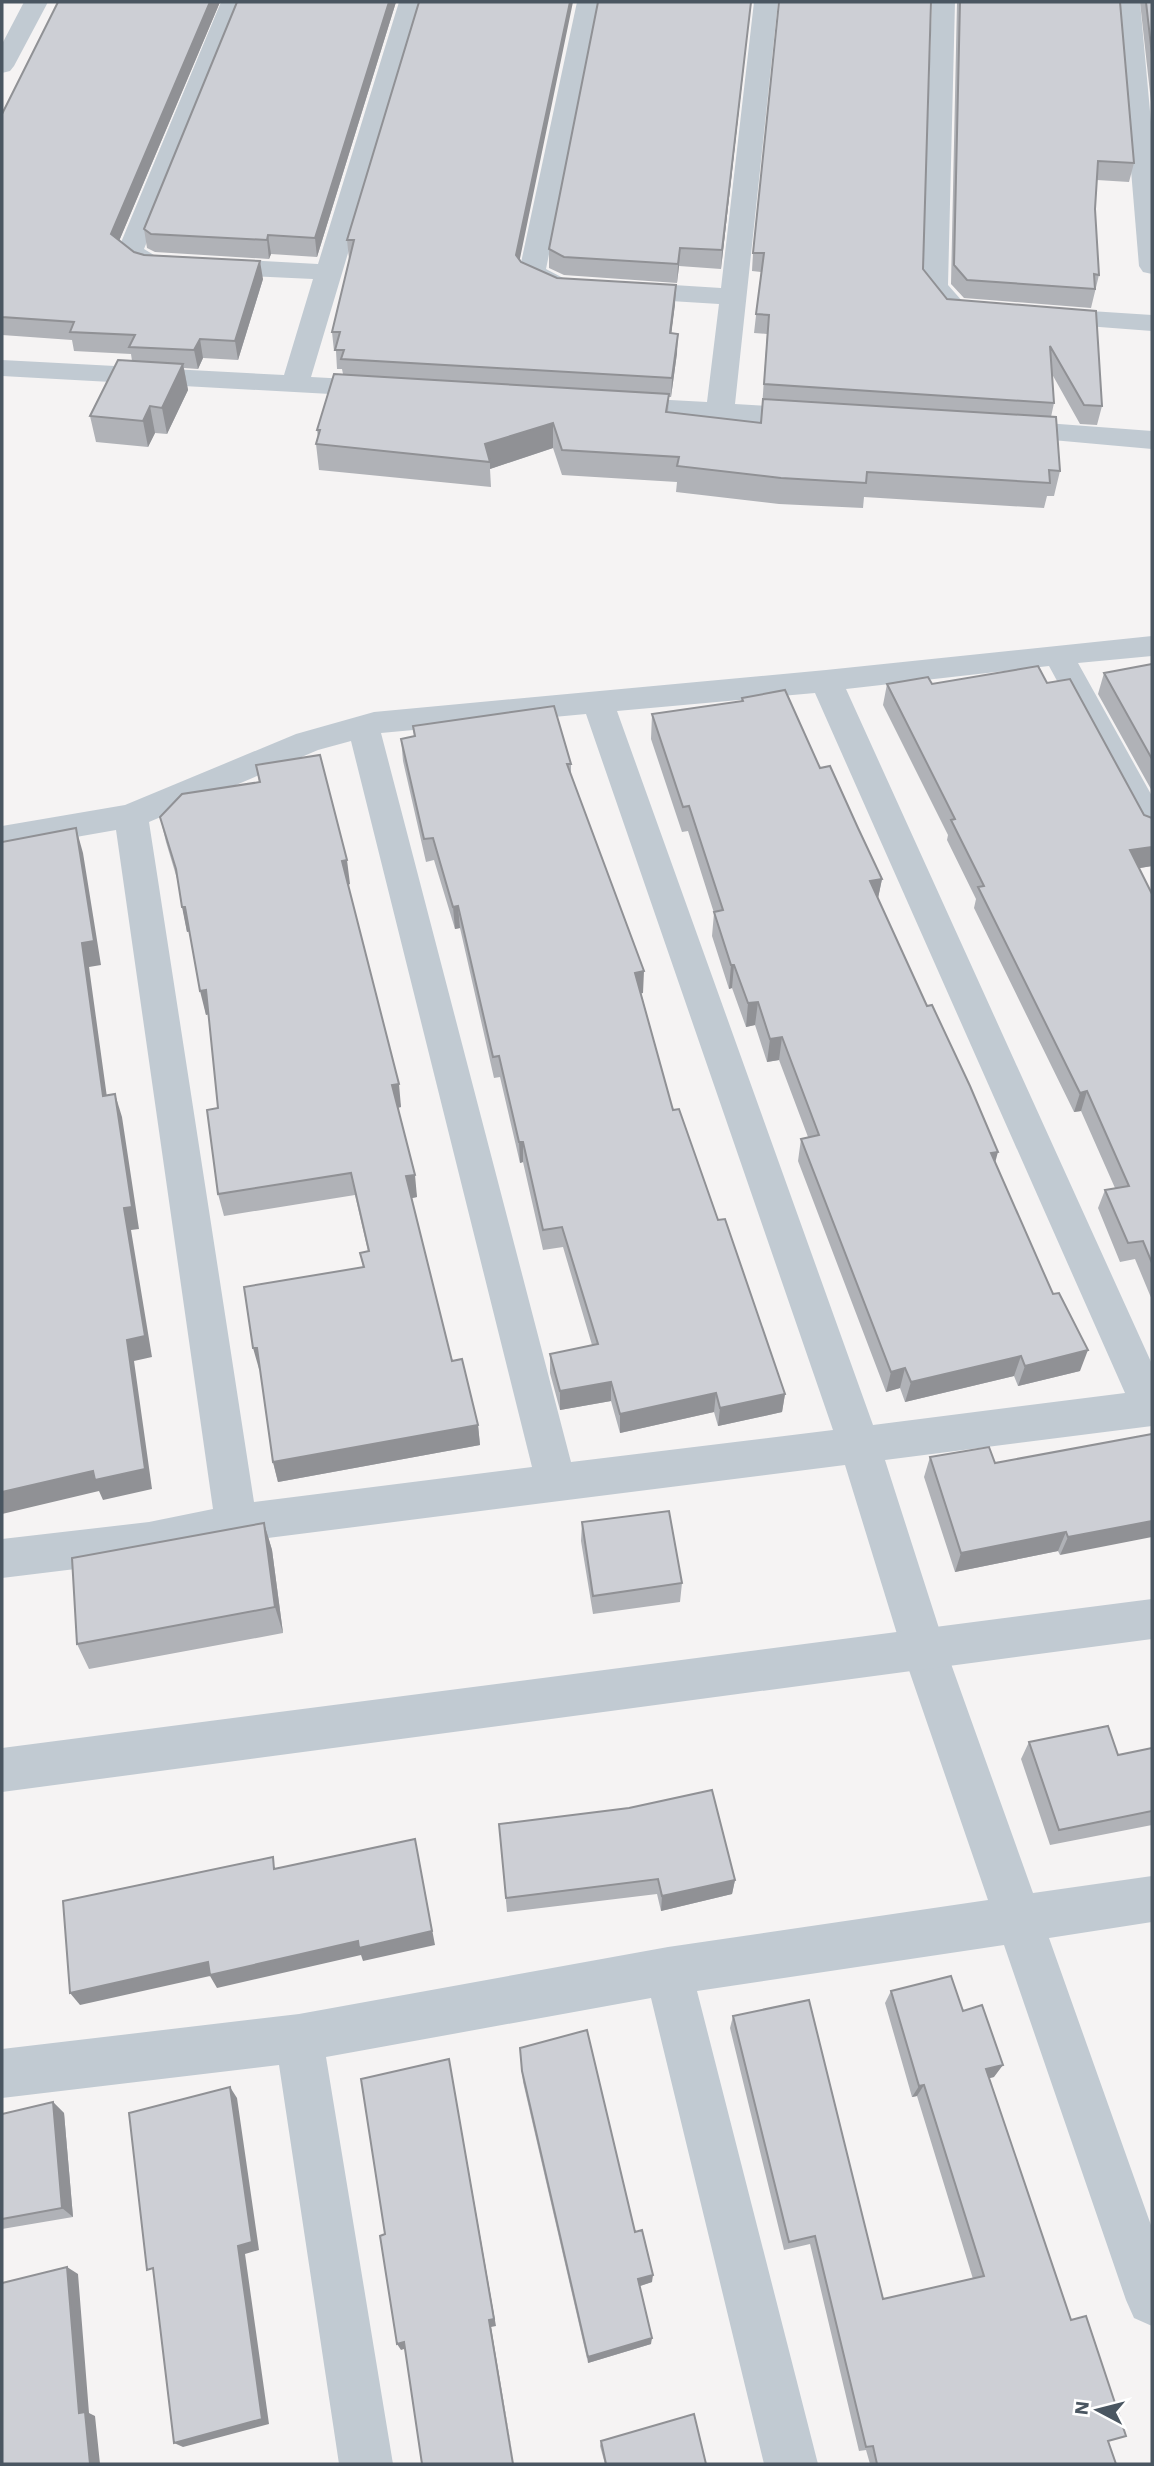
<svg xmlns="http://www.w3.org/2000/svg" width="1154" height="2466" viewBox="0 0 1154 2466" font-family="'Work Sans',sans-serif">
	<rect width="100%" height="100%" fill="#f5f3f3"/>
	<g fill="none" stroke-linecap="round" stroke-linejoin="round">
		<!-- minor -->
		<path fill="#c1cad2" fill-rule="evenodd" d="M24 2H48L14 66 10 71 2 73V44Z
			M221 2H244L144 249 154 255 318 264 399 2H423L311 377 384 381 394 383 398 389 394 395 384 397 2 376V360L284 375 313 279 148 271 139 269 117 252Z
			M577 2H600L546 269 563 278 721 288 754 2H778L735 404 814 409 824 412 828 418 824 424 814 427 605 411 601 405 605 399 615 397 707 402 719 304 557 294 523 278 519 272Z
			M932 2H955L948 285 963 302 984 305 987 311 984 317 974 319 945 315 922 286Z
			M1117 2H1140L1152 133V274L1143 272 1139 266Z
			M1044 308 1152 315V331L1034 322 1031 316 1034 310Z
			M1006 420 1152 431V449L996 435 992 429 996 423Z
			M1152 636V656L1078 663 1152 796V838L1140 834 1049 666 846 689 1152 1364V1426L885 1460 945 1647 1033 1893 1152 1876V1922L1049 1938 1152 2228V2326L1134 2318 1126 2300 1004 1945 697 1991 818 2464H764L651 1998 326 2057 393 2464H339L279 2065 2 2098V2049L299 2014 668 1947 988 1900 901 1647 845 1465 236 1542 149 1560 2 1578V1539L149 1522 213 1509 116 830 2 850V826L125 805 296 734 374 712 826 670ZM815 693 1125 1393 873 1425 617 711ZM586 714 833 1430 571 1462 381 733ZM351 741 532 1467 254 1502 149 822 318 750Z"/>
		<!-- tertiary -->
		<path fill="#c1cad2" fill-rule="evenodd" d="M1152 1599V1639L2 1792V1748Z"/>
	</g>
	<!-- wall -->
	<path fill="#b0b2b7" d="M58 2H220L119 241 134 252 263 279 238 360 203 358 198 369 184 368 188 390 167 434 155 433 148 447 96 442 90 416 132 361 131 354 74 351 72 340 2 335V114Z
		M237 2H396L317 257 271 254 269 259 155 252 147 248 144 229Z
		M598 2H751L721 269 679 266 677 283 564 275 549 268V249Z
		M957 2H1120L1134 163 1129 182 1097 180 1095 209 1099 275 1091 308 964 298 951 284Z
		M1140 2H1152V111Z
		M347 240 520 259 521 262 557 278 675 304 671 334 677 353 671 397H669L668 413 761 423 767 334 754 333 761 272 752 271 753 253 923 269 947 299 1096 311 1102 406 1097 425 1080 424 1052 374 1054 403 1051 417 1060 471 1054 496H1047L1044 508 864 497 863 508 779 504 676 492 677 482 562 475 553 448 490 469 491 487 319 470 316 444 318 438 317 430 343 374 342 369H337L336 351H334L332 332 350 259H349Z
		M1152 664V791L1098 694 1104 673Z
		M1047 683 1144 815 1152 818V866L1139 868 1152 894V1300L1135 1259 1120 1262 1098 1208 1105 1190 1115 1188 1081 1111 1074 1112 974 908 976 899 947 840 948 835 883 705 887 684Z
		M742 698 820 768 882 879 878 898 995 1163 1080 1371 1018 1386 1014 1376 905 1402 900 1388 886 1392 798 1161 801 1139 808 1137 779 1060 767 1062 755 1025 746 1027 732 988 729 989 712 936 714 913 688 831 682 832 651 739 652 714 741 701Z
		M413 726 571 764V775L643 993H641L673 1110 718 1220 785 1394 782 1412 718 1426 714 1412 620 1433 611 1401 560 1410 550 1373V1354L592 1345 563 1247 543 1250 523 1162 520 1163 500 1077 494 1078 460 928 455 929 434 860 426 862 403 761 401 739 414 736Z
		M256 765 350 884 348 885 401 1107 398 1108 417 1197 411 1198 452 1361 478 1425 480 1445 278 1482 273 1462 260 1369H259L363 1267 360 1253 368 1251 355 1195 224 1216 218 1194V1108L209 1014 206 1015 190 931 187 932 178 882 166 842 160 817 259 782Z
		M1152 1434 1060 1555 1058 1551 955 1572 924 1477 930 1457 995 1463Z
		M582 1522 682 1583 680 1602 593 1614 581 1541Z
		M264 1523 272 1550 283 1633 89 1669 77 1644Z
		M1029 1742 1118 1755 1152 1748V1825L1050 1845 1021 1759Z
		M499 1824 735 1880 732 1894 661 1911 657 1894 507 1912Z
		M891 1991 963 2011 994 2077 989 2078 1116 2464H870L866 2450 859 2451 810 2244 784 2250 730 2028 733 2016 883 2299 973 2279 917 2096 912 2097 885 2003Z
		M520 2048 635 2232 652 2282 640 2286 651 2344 588 2363 523 2082Z
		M53 2102 64 2113 73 2217 2 2229V2114Z
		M601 2441 706 2464H605L600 2446Z"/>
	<!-- shaded-wall -->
	<path fill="#909195" d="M210 2H220L114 253 111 234Z
		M389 2H396L317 257 315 238Z
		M570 2H573L517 273 516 255Z
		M751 2 721 269 722 250Z
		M268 235 271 254 269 259 267 240Z
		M680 248 679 266 677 283 678 264Z
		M260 261 263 279 238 360 235 341Z
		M676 285 675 304 669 352 670 333Z
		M678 334 677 353 671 397 672 378Z
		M200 339 203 358 198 369 194 350Z
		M183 364 188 390 167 434 162 408Z
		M150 406 155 433 148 447 143 421Z
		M553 423V448L490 469V462L485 444Z
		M76 828 83 853 101 965 89 967 110 1119 103 1096 82 943Z
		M1152 847V866L1123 871 1130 850Z
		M347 860 350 884 345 885 342 861Z
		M882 879 877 903 870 881Z
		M458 906 460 928 455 929 453 907Z
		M182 907H185L191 931 187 932Z
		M731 965H734L732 988 729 989Z
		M644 971 643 993 634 995 635 973Z
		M206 990 212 1013 206 1015 200 991Z
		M758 1002 755 1025 746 1027 748 1003Z
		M782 1037 779 1060 767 1062 770 1039Z
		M399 1084 401 1107 395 1108 392 1085Z
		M1087 1091 1081 1111 1074 1112 1080 1093Z
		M115 1094 122 1117 139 1229 131 1230 152 1357 134 1361 152 1489 103 1500 99 1491 2 1514V1492L127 1340 124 1208Z
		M519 1142H523V1162L520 1163Z
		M998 1152 992 1174 991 1153Z
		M415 1175 417 1197 408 1199 406 1176Z
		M253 1348H257L263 1369H259Z
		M1088 1350 1080 1371 1018 1386 1025 1366Z
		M1021 1356 1014 1376 905 1402 911 1382Z
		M905 1368 900 1388 886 1392 891 1372Z
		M611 1382V1401L560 1410V1391Z
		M716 1393 714 1412 620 1433V1414Z
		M785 1394 782 1412 718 1426 720 1408Z
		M478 1425 480 1445 278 1482 273 1462Z
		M1152 1521V1537L1060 1555 1068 1537Z
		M264 1523 272 1550 283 1633 275 1607Z
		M1066 1532 1058 1551 955 1572 961 1553Z
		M415 1839 435 1945 363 1961 361 1955 217 1988 210 1976 80 2005 70 1993Z
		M735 1880 732 1894 661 1911 662 1896Z
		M449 2059 496 2326 491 2327 514 2464 489 2320Z
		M1003 2065 994 2077 978 2081 986 2069Z
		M924 2085 917 2096 912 2097 919 2086Z
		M230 2087 237 2098 259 2250 245 2254 269 2424 183 2447 174 2443 238 2246Z
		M53 2102 64 2113 73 2217 62 2208Z
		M67 2267 78 2274 89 2413 95 2416 100 2464H90L79 2413Z
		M653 2275 652 2282 637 2287 638 2279Z
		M652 2338 651 2344 588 2363V2357Z
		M404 2342 407 2348 401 2350 397 2344Z"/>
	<!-- building -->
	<path fill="#cdcfd5" stroke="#909195" stroke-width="2" d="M58 2H210L111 234 134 252 144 255 260 261 235 341 200 339 194 350 129 347 135 335 70 332 74 322 2 317V114Z
		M237 2H389L315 238 268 235 267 240 151 234 144 229Z
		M419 2H570L516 255 521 262 557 278 676 285 670 333 678 334 672 378 341 359 344 350H335L340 332H332L354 240H347Z
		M598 2H751L722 250 680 248 678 264 564 257 549 249Z
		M779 2H931L923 269 947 299 1096 311 1102 406 1084 405 1050 346 1054 403 764 384 769 315 756 314 764 253H753Z
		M960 2H1120L1134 163 1098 161 1095 209 1099 275 1094 274 1095 289 967 280 954 265Z
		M1146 2H1152V55Z
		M118 360 183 364 162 408 150 406 143 421 90 416Z
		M334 374 669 394 666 412 761 423 763 399 1056 417 1060 471 1049 470 1050 483 867 472 866 483 781 478 677 466 679 457 562 450 553 423 485 444 490 462 316 444 320 430H317Z
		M1152 664V759L1104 673Z
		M1038 666 1047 683 1070 679 1144 815 1152 818V847L1130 850 1152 894V1263L1143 1241 1128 1243 1105 1190 1129 1186 1087 1091 1080 1093 978 887 984 886 951 820 955 819 887 684 928 677 932 684Z
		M785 690 820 768 830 766 858 828 882 879 870 881 927 1006 932 1005 970 1086 998 1152 991 1153 1053 1294 1059 1293 1088 1350 1025 1366 1021 1356 911 1382 905 1368 891 1372 801 1139 819 1135 782 1037 770 1039 758 1002 748 1003 734 965H731L714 912 723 910 689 806 683 807 652 714 743 701 742 698Z
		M554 706 571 764H567L644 971 635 973 673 1110 679 1109 718 1220 725 1219 785 1394 720 1408 716 1393 620 1414 611 1382 560 1391 550 1354 598 1344 562 1227 543 1230 523 1142H519L499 1056 493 1057 458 906 453 907 433 838 424 839 401 739 415 736 413 726Z
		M320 755 347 860 342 861 399 1084 392 1085 415 1175 406 1176 452 1361 462 1359 478 1425 273 1462 257 1348H253L244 1287 364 1267 360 1253 369 1251 351 1173 218 1194 207 1110 218 1108 206 990 200 991 185 907H182L176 869 160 817 182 794 260 782 256 765Z
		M76 828 94 941 82 943 103 1096 115 1094 132 1207 124 1208 145 1336 127 1340 145 1469 95 1480 93 1471 2 1492V842Z
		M1152 1434V1521L1068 1537 1066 1532 961 1553 930 1457 989 1447 995 1463Z
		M669 1511 682 1583 593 1596 582 1522Z
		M264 1523 275 1607 77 1644 72 1558Z
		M1108 1726 1118 1755 1152 1748V1811L1059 1830 1029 1742Z
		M712 1790 735 1880 662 1896 658 1879 506 1898 499 1824 629 1808Z
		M415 1839 432 1931 359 1948 358 1941 210 1975 208 1962 70 1993 63 1901 273 1857 274 1869Z
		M951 1976 963 2011 982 2005 1003 2065 986 2069 1071 2320 1086 2316 1126 2436 1108 2441 1116 2464H877L873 2446 866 2447 815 2236 789 2242 733 2016 809 2000 883 2299 984 2276 924 2085 919 2086 891 1991Z
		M587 2030 635 2232 642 2230 653 2275 638 2279 652 2338 588 2357 522 2071 520 2048Z
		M449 2059 494 2319 489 2320 513 2464H422L404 2342 397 2344 380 2236 385 2234 361 2079Z
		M230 2087 252 2242 238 2246 262 2419 174 2443 153 2268 147 2270 129 2113Z
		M53 2102 62 2208 2 2219V2114Z
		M67 2267 79 2413 85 2412 90 2464H2V2283Z
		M694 2414 706 2464H606L601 2441Z"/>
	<!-- border -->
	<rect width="1154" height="2466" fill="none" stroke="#4a5661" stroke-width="7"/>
	<!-- north arrow -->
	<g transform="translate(1098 2410) rotate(277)" stroke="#ffffff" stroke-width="5" paint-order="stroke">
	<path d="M0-5L12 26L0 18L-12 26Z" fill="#4a5661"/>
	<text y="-10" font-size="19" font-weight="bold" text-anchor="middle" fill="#4a5661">N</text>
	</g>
</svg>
